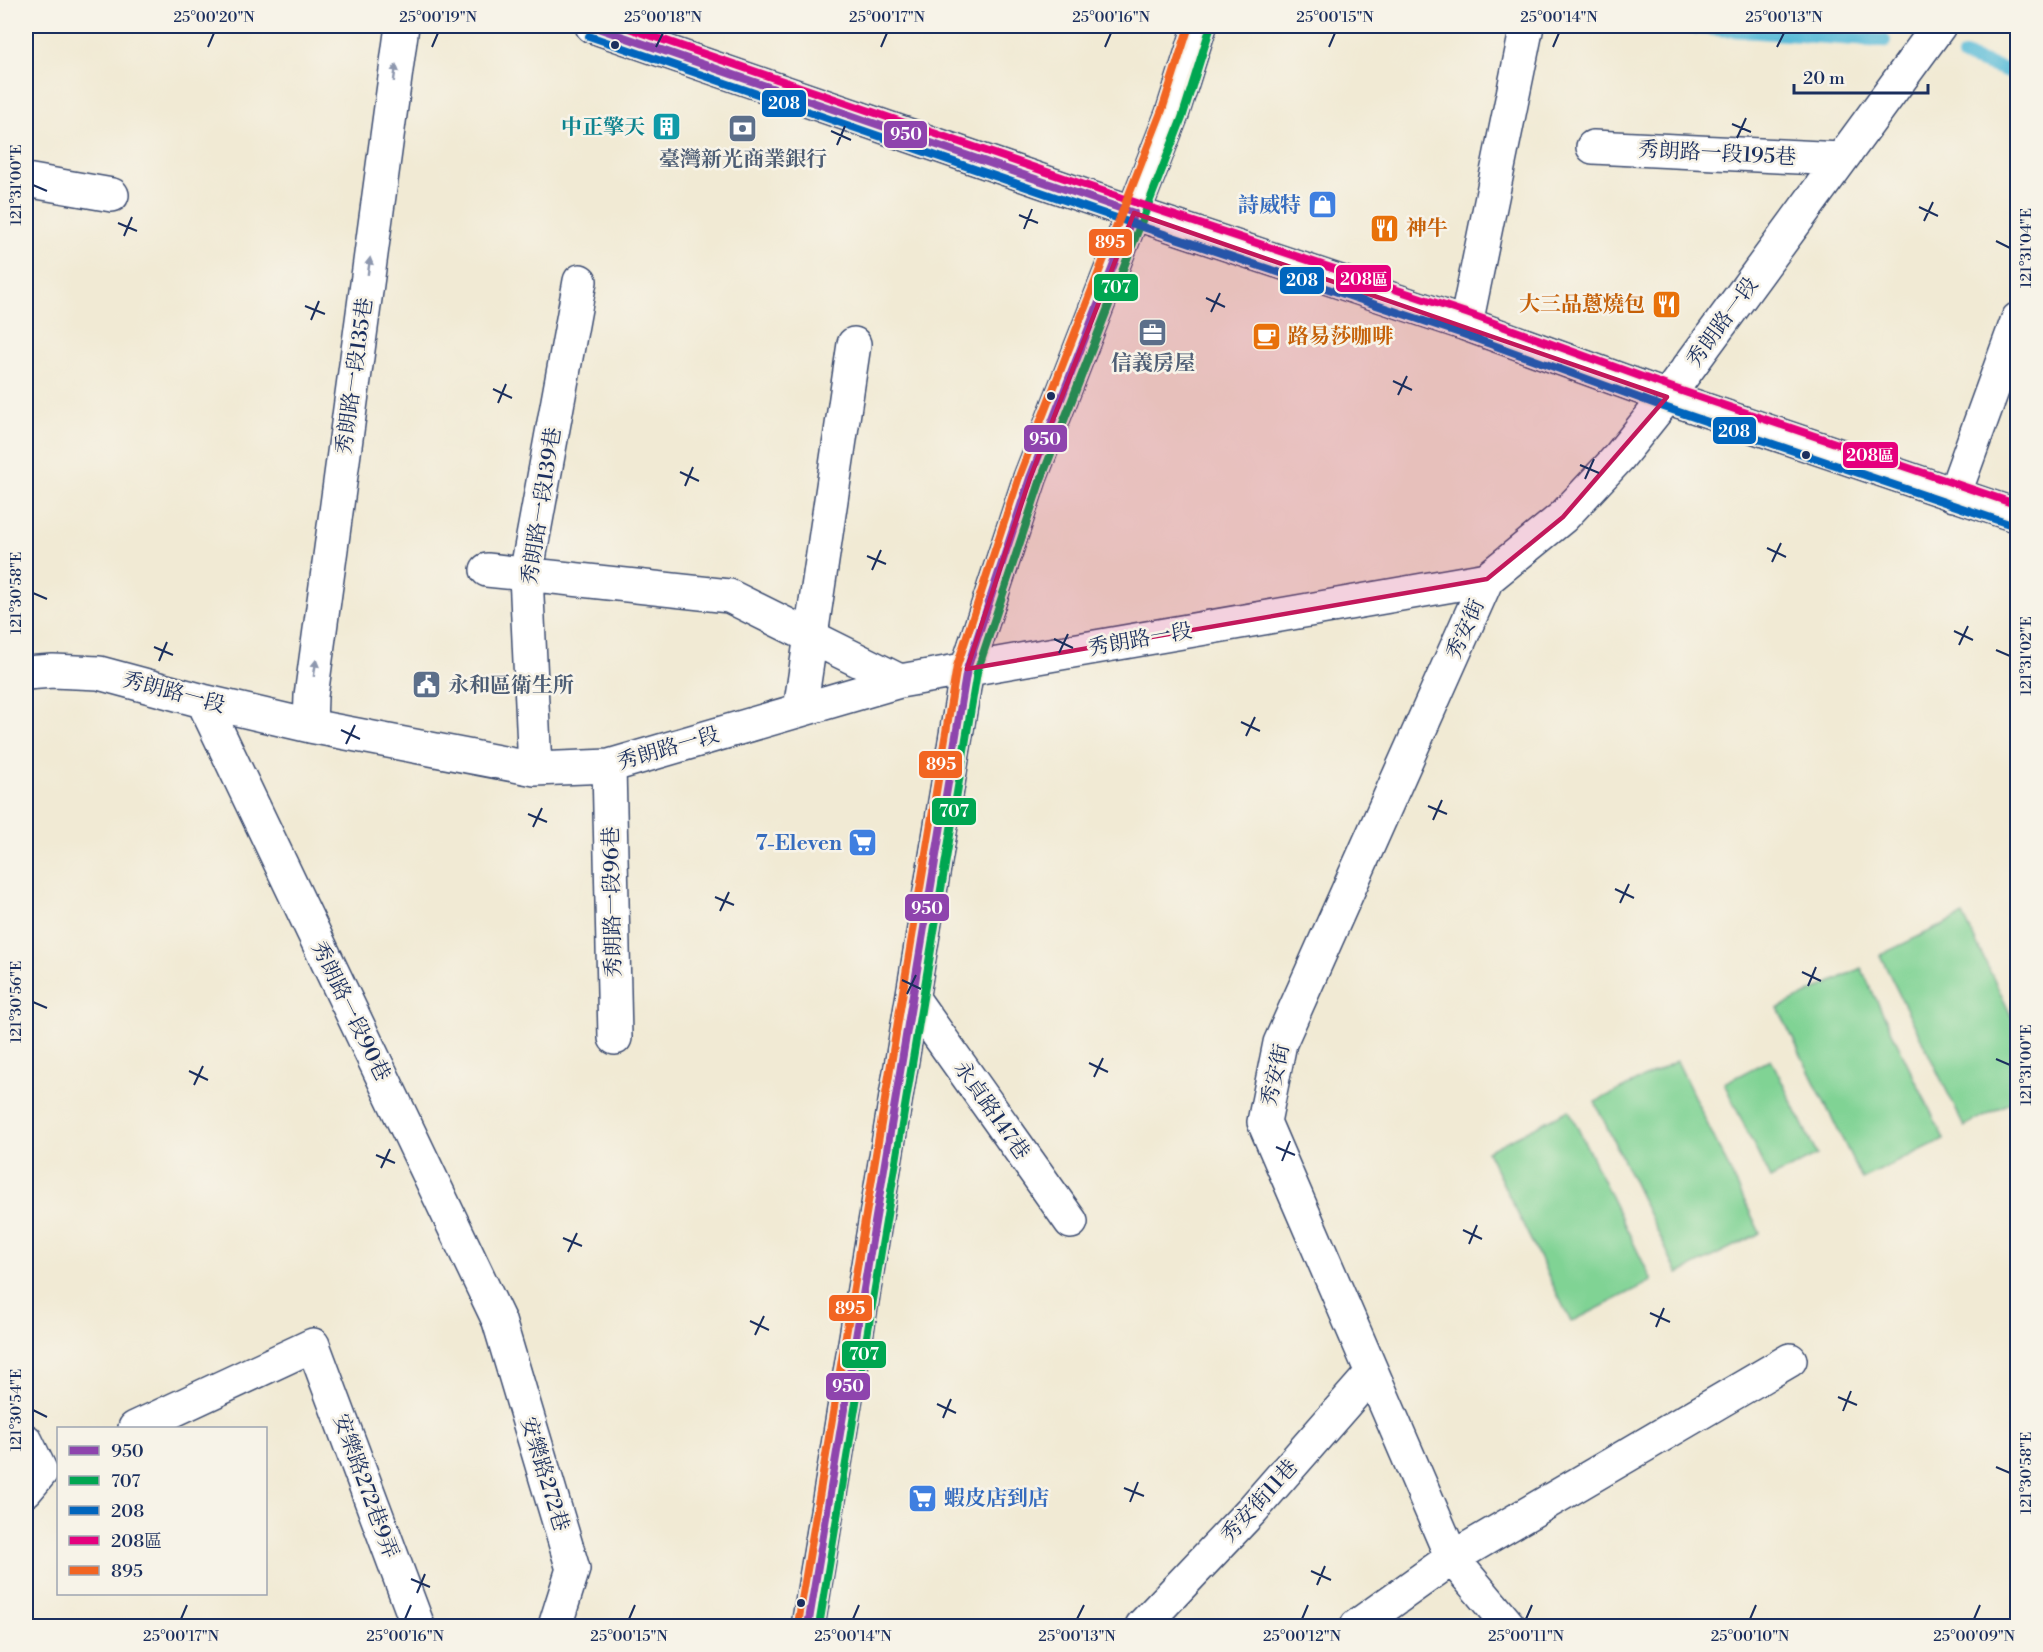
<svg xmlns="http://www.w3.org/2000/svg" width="2043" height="1652" viewBox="0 0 2043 1652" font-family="'Libre Bodoni','Noto Serif TC',serif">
	<rect width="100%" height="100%" fill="#f7f3e8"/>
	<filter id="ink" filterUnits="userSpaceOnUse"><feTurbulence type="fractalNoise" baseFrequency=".0167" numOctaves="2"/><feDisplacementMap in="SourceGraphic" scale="12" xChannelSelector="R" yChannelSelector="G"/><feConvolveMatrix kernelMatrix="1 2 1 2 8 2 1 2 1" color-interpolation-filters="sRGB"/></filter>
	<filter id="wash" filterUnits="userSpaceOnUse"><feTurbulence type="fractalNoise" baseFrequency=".008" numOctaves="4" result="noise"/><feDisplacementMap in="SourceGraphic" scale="24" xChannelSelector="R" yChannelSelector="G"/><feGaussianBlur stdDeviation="1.35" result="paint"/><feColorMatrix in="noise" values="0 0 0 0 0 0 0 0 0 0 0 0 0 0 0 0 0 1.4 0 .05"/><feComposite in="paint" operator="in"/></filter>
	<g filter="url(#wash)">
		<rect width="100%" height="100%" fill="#f1ead4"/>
		<!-- green -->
		<path fill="#80d394" stroke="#4e8179" stroke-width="1.5" d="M1963 915 2017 1028V1099L1964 1126 1880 955Z
			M1861 968 1944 1139 1862 1179 1778 1008Z
			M1771 1059 1817 1155 1770 1179 1724 1083Z
			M1677 1061 1760 1233 1678 1274 1595 1102Z
			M1569 1110 1652 1281 1571 1322 1487 1151Z"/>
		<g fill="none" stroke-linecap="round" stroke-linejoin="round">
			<!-- stream -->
			<path stroke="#5abcd8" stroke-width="14" d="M1675 26 1884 41
				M1964 56 2018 74"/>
		</g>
	</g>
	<g filter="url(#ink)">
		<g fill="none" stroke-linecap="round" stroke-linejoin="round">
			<defs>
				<path id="minor" d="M592 26 1134 213 1466 324 1667 397 2018 516
					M1593 147 1841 159
					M26 180 112 195
					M1466 324 1527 26
					M1954 495 2018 319
					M487 570 729 596 900 681
					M1487 579 1280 1043 1264 1122 1452 1558 1509 1626
					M26 673 53 671 99 673 203 701 310 726 535 769 609 766 900 681 1487 579 1563 517 1619 457 1667 397 1939 26
					M203 701 499 1321 573 1569 555 1626
					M800 710 854 344
					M310 726 311 696 402 26
					M609 766 615 1038
					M535 769 526 575 580 281
					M913 999 1071 1222
					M135 1428 313 1345 418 1626
					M26 1441 41 1472 26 1490
					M808 1626 967 669 1030 478 1172 114 1200 26
					M1142 1626 1253 1509 1372 1373
					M1357 1626 1452 1558 1790 1360"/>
			</defs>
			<!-- minor casing -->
			<use href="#minor" stroke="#3b4b70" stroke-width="36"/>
			<!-- minor -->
			<use href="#minor" stroke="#fff" stroke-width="33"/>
			<defs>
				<path id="bus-1" d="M592 26 1134 213
					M808 1626 967 669 1030 478 1134 213"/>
				<path id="bus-2" d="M819 1626 977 672 1040 482 1182 118 1210 29"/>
				<path id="bus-3" d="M589 36 1131 223 1463 334 1664 407 2015 526"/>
				<path id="bus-4" d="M623 26 1137 203 1469 314 1670 387 2018 505"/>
				<path id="bus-5" d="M798 1624 957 666 1020 474 1162 110 1189 26"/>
			</defs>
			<!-- bus-1 casing -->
			<use href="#bus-1" stroke="#f7f3e8" stroke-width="12"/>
			<!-- bus-2 casing -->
			<use href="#bus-2" stroke="#f7f3e8" stroke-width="12"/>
			<!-- bus-3 casing -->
			<use href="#bus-3" stroke="#f7f3e8" stroke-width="12"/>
			<!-- bus-4 casing -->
			<use href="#bus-4" stroke="#f7f3e8" stroke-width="12"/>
			<!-- bus-5 casing -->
			<use href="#bus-5" stroke="#f7f3e8" stroke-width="12"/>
			<!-- bus-1 -->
			<use href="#bus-1" stroke="#8e44ad" stroke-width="8"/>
			<!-- bus-2 -->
			<use href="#bus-2" stroke="#00a651" stroke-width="8"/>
			<!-- bus-3 -->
			<use href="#bus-3" stroke="#0065bd" stroke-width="8"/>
			<!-- bus-4 -->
			<use href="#bus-4" stroke="#e5007d" stroke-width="8"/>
			<!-- bus-5 -->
			<use href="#bus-5" stroke="#f26522" stroke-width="8"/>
		</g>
		<!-- one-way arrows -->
		<defs><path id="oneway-solid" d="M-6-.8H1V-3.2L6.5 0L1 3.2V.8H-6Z" transform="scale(1.5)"/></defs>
		<g fill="#8d97ae">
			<use href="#oneway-solid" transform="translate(395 73) rotate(-82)"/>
			<use href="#oneway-solid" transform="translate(369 266) rotate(-82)"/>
			<use href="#oneway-solid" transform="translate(315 668) rotate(-82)"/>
		</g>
	</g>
	<!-- marked area -->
	<path fill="#c2185b" fill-opacity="0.2" stroke="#c2185b" stroke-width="4.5" stroke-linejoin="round" d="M1134 213 1667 397 1563 517 1487 579 967 669 1030 478Z"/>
	<!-- ticks -->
	<path fill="none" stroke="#1b2f5e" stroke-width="2" d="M208 47 214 33M432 47 438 33M656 47 663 33M881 47 887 33M1105 47 1111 33M1329 47 1335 33M1553 47 1559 33M1777 47 1784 33M1732 124 1751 132M831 131 851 140M1737 138 1746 118M837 145 845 126M33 185 47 191M1919 207 1938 216M1019 215 1038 223M1924 221 1933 202M118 223 137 231M1024 229 1032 209M124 236 132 217M1996 241 2010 248M1206 298 1225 307M305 306 325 314M1211 312 1220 293M311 320 319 301M1393 381 1412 390M493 389 512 398M1398 395 1407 376M498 403 506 384M1580 465 1599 473M680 472 699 481M1585 479 1594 459M685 486 693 467M1767 548 1786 557M867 556 886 564M1772 562 1781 543M872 570 881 550M33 593 47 599M1954 631 1973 640M1054 639 1073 648M1959 645 1968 626M154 647 173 655M1996 650 2010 656M1059 653 1068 634M159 661 167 642M1241 722 1260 731M341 730 360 739M1246 736 1255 717M346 744 355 725M1428 806 1447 814M528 814 547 822M1433 820 1442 800M533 827 542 808M1615 889 1634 898M715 897 734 905M1620 903 1629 884M720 911 729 892M1802 972 1821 981M902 980 921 989M1808 986 1816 967M907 994 916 975M33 1002 47 1008M1996 1059 2010 1065M1089 1063 1108 1072M189 1071 208 1080M1094 1077 1103 1058M194 1085 203 1066M1276 1147 1295 1155M376 1155 395 1163M1282 1161 1290 1141M381 1168 390 1149M1463 1230 1482 1239M563 1238 582 1246M1469 1244 1477 1225M568 1252 577 1233M1650 1313 1670 1322M750 1321 769 1330M1656 1327 1664 1308M755 1335 764 1316M1838 1397 1857 1405M937 1404 956 1413M33 1410 47 1417M1843 1411 1851 1391M943 1418 951 1399M1996 1467 2010 1473M1124 1488 1144 1496M1130 1502 1138 1482M1311 1571 1331 1580M411 1579 430 1587M1317 1585 1325 1566M417 1593 425 1574M181 1619 187 1605M405 1619 411 1605M629 1619 635 1605M853 1619 859 1605M1077 1619 1084 1605M1302 1619 1308 1605M1526 1619 1532 1605M1750 1619 1756 1605M1974 1619 1980 1605"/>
	<!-- icons -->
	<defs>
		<symbol id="building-square" viewBox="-11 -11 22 22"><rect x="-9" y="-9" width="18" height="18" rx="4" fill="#0f9aa8" stroke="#f7f3e8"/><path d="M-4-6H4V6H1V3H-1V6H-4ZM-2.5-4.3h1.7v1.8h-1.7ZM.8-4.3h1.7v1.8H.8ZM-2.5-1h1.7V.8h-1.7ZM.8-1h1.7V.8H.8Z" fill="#fff"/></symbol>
		<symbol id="bank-square" viewBox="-11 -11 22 22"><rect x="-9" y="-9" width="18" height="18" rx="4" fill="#5c6f8a" stroke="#f7f3e8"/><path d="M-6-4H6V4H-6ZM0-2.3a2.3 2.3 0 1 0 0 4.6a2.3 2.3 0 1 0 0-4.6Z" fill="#fff"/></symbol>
		<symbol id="shop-square" viewBox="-11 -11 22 22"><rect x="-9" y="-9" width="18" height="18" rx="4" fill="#3f7fe0" stroke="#f7f3e8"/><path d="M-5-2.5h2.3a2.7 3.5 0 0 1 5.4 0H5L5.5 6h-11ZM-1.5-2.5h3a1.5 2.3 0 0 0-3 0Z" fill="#fff"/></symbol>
		<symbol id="restaurant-square" viewBox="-11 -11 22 22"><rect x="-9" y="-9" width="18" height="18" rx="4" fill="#e8710a" stroke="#f7f3e8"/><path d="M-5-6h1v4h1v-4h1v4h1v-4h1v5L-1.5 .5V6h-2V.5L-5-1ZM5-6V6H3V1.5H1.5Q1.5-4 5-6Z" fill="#fff"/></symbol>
		<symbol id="office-square" viewBox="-11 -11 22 22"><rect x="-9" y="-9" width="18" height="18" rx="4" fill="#5c6f8a" stroke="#f7f3e8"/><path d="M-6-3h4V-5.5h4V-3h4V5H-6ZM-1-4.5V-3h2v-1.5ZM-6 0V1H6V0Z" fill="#fff"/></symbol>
		<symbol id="cafe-square" viewBox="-11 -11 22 22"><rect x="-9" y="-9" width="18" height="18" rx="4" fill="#e8710a" stroke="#f7f3e8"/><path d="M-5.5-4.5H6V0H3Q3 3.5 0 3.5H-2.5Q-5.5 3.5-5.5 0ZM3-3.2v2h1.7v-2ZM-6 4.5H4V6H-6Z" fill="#fff"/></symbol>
		<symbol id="civic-square" viewBox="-11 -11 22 22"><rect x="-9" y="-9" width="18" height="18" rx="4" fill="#5c6f8a" stroke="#f7f3e8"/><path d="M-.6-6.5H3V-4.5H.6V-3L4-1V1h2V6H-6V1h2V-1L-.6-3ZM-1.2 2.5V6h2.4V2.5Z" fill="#fff"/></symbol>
		<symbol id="supermarket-square" viewBox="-11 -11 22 22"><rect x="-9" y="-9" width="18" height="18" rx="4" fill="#3f7fe0" stroke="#f7f3e8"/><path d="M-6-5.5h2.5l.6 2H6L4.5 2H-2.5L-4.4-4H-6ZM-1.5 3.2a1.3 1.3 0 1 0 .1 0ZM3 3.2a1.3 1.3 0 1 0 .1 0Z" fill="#fff"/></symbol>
	</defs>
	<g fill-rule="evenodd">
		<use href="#building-square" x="650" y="110" width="33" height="33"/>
		<use href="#bank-square" x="726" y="112" width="33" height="33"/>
		<use href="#shop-square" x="1306" y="188" width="33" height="33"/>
		<use href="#restaurant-square" x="1368" y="212" width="33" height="33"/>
		<use href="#restaurant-square" x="1650" y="288" width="33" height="33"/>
		<use href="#office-square" x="1136" y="316" width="33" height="33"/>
		<use href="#cafe-square" x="1250" y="320" width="33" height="33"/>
		<use href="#civic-square" x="410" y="668" width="33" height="33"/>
		<use href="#supermarket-square" x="846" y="826" width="33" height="33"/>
		<use href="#supermarket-square" x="906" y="1482" width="33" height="33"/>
	</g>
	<!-- markers -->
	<g fill="#1b2f5e" stroke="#f7f3e8" stroke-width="2">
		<circle cx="615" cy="45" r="5"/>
		<circle cx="1051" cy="396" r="5"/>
		<circle cx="1806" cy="455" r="5"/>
		<circle cx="801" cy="1603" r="5"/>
	</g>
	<g text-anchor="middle" stroke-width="5" stroke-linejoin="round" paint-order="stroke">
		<!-- culture labels -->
		<g font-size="21" font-weight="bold" fill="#0d838f" stroke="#f7f3e8" text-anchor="end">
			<text x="645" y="134">中正擎天</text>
		</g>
		<!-- street labels -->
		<g font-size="21" fill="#1b2f5e" stroke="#f7f3e8">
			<text transform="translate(1717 153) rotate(3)" y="7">秀朗路一段195巷</text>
			<text transform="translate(1722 322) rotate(-54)" y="7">秀朗路一段</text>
			<text transform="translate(354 376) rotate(-82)" y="7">秀朗路一段135巷</text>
			<text transform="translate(541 506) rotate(-81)" y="7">秀朗路一段139巷</text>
			<text transform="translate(1465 629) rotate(-66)" y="7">秀安街</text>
			<text transform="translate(1140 639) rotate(-10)" y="7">秀朗路一段</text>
			<text transform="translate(174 692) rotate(15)" y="7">秀朗路一段</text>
			<text transform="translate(668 748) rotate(-16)" y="7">秀朗路一段</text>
			<text transform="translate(612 902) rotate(-91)" y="7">秀朗路一段96巷</text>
			<text transform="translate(351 1011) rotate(64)" y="7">秀朗路一段90巷</text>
			<text transform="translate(1275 1075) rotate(-77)" y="7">秀安街</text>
			<text transform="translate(992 1110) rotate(55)" y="7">永貞路147巷</text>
			<text transform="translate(545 1474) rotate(73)" y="7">安樂路272巷</text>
			<text transform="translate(366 1486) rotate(70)" y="7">安樂路272巷9弄</text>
			<text transform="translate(1259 1501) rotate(-48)" y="7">秀安街11巷</text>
		</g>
		<!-- service labels -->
		<g font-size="21" font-weight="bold" fill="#4e5e75" stroke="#f7f3e8">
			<text x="743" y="166">臺灣新光商業銀行</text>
			<text x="1153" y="370">信義房屋</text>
			<text x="448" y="692" text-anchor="start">永和區衛生所</text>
		</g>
		<!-- shop labels -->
		<g font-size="21" font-weight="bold" fill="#366cbe" stroke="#f7f3e8" text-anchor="end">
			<text x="1301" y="212">詩威特</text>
			<text x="842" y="850">7-Eleven</text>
			<text x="944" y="1505" text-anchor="start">蝦皮店到店</text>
		</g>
		<!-- food labels -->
		<g font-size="21" font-weight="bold" fill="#c56008" stroke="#f7f3e8" text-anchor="start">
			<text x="1406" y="235">神牛</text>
			<text x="1645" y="311" text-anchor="end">大三品蔥燒包</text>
			<text x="1288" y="343">路易莎咖啡</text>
		</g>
	</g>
	<g stroke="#f7f3e8" stroke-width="2">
		<rect x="761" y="89" width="46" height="29" rx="6" fill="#0065bd"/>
		<rect x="883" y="120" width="45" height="29" rx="6" fill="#8e44ad"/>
		<rect x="1088" y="228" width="45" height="29" rx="6" fill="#f26522"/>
		<rect x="1335" y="264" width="57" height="29" rx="6" fill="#e5007d"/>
		<rect x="1279" y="266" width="46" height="29" rx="6" fill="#0065bd"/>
		<rect x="1093" y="273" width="46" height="29" rx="6" fill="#00a651"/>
		<rect x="1712" y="416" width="45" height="29" rx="6" fill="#0065bd"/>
		<rect x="1023" y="424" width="45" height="29" rx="6" fill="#8e44ad"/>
		<rect x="1842" y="441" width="57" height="28" rx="6" fill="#e5007d"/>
		<rect x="918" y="750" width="45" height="29" rx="6" fill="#f26522"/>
		<rect x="931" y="797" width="46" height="29" rx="6" fill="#00a651"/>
		<rect x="904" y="893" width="46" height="29" rx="6" fill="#8e44ad"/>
		<rect x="828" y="1294" width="45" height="28" rx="6" fill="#f26522"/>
		<rect x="841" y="1340" width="46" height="29" rx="6" fill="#00a651"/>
		<rect x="825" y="1372" width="46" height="29" rx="6" fill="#8e44ad"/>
	</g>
	<g font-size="16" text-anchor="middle" font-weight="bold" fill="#fff">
		<text x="784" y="109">208</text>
		<text x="906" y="140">950</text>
		<text x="1110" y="248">895</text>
		<text x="1364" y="285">208區</text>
		<text x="1302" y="286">208</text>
		<text x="1116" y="293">707</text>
		<text x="1734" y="437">208</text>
		<text x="1045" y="445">950</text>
		<text x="1870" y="461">208區</text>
		<text x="941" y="770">895</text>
		<text x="954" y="817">707</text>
		<text x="927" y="914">950</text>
		<text x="850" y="1314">895</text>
		<text x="864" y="1360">707</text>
		<text x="848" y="1392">950</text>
	</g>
	<!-- margin -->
	<rect width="2043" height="1652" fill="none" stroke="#f7f3e8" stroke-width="66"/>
	<!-- legend -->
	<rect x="57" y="1427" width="210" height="168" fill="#f7f3e8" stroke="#9fa5b1" stroke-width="1.5"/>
	<rect x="69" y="1446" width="30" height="9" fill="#8e44ad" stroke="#9fa5b1" stroke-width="1.5"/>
	<text x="111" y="1457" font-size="18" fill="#1b2f5e">950</text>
	<rect x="69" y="1476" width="30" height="9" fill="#00a651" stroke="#9fa5b1" stroke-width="1.5"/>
	<text x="111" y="1487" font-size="18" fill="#1b2f5e">707</text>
	<rect x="69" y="1506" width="30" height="9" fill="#0065bd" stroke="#9fa5b1" stroke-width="1.5"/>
	<text x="111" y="1517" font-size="18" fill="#1b2f5e">208</text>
	<rect x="69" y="1536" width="30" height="9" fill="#e5007d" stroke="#9fa5b1" stroke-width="1.5"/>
	<text x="111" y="1547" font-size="18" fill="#1b2f5e">208區</text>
	<rect x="69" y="1566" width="30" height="9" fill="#f26522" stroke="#9fa5b1" stroke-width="1.5"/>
	<text x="111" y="1577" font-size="18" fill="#1b2f5e">895</text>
	<!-- scale -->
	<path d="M1794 84v9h134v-9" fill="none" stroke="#1b2f5e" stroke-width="3"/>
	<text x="1803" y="84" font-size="18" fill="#1b2f5e" stroke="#f7f3e8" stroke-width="4.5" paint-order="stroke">20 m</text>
	<rect x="33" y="33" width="1977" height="1586" fill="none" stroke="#1b2f5e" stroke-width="2"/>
	<g font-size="15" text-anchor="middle" fill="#1b2f5e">
		<text x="214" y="22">25°00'20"N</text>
		<text x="438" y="22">25°00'19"N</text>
		<text x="663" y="22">25°00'18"N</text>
		<text x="887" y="22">25°00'17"N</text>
		<text x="1111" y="22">25°00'16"N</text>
		<text x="1335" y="22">25°00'15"N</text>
		<text x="1559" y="22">25°00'14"N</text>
		<text x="1784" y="22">25°00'13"N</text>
		<text transform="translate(16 185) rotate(-90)" y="5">121°31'00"E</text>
		<text transform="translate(2026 248) rotate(-90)" y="5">121°31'04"E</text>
		<text transform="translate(16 593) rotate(-90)" y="5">121°30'58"E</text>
		<text transform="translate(2026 656) rotate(-90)" y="5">121°31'02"E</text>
		<text transform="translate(16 1002) rotate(-90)" y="5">121°30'56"E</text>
		<text transform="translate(2026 1065) rotate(-90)" y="5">121°31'00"E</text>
		<text transform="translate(16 1410) rotate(-90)" y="5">121°30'54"E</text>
		<text transform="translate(2026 1473) rotate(-90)" y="5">121°30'58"E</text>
		<text x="181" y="1641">25°00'17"N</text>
		<text x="405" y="1641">25°00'16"N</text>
		<text x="629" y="1641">25°00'15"N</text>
		<text x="853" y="1641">25°00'14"N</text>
		<text x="1077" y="1641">25°00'13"N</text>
		<text x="1302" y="1641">25°00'12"N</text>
		<text x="1526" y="1641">25°00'11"N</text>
		<text x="1750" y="1641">25°00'10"N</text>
		<text x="1974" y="1641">25°00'09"N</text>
	</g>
</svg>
